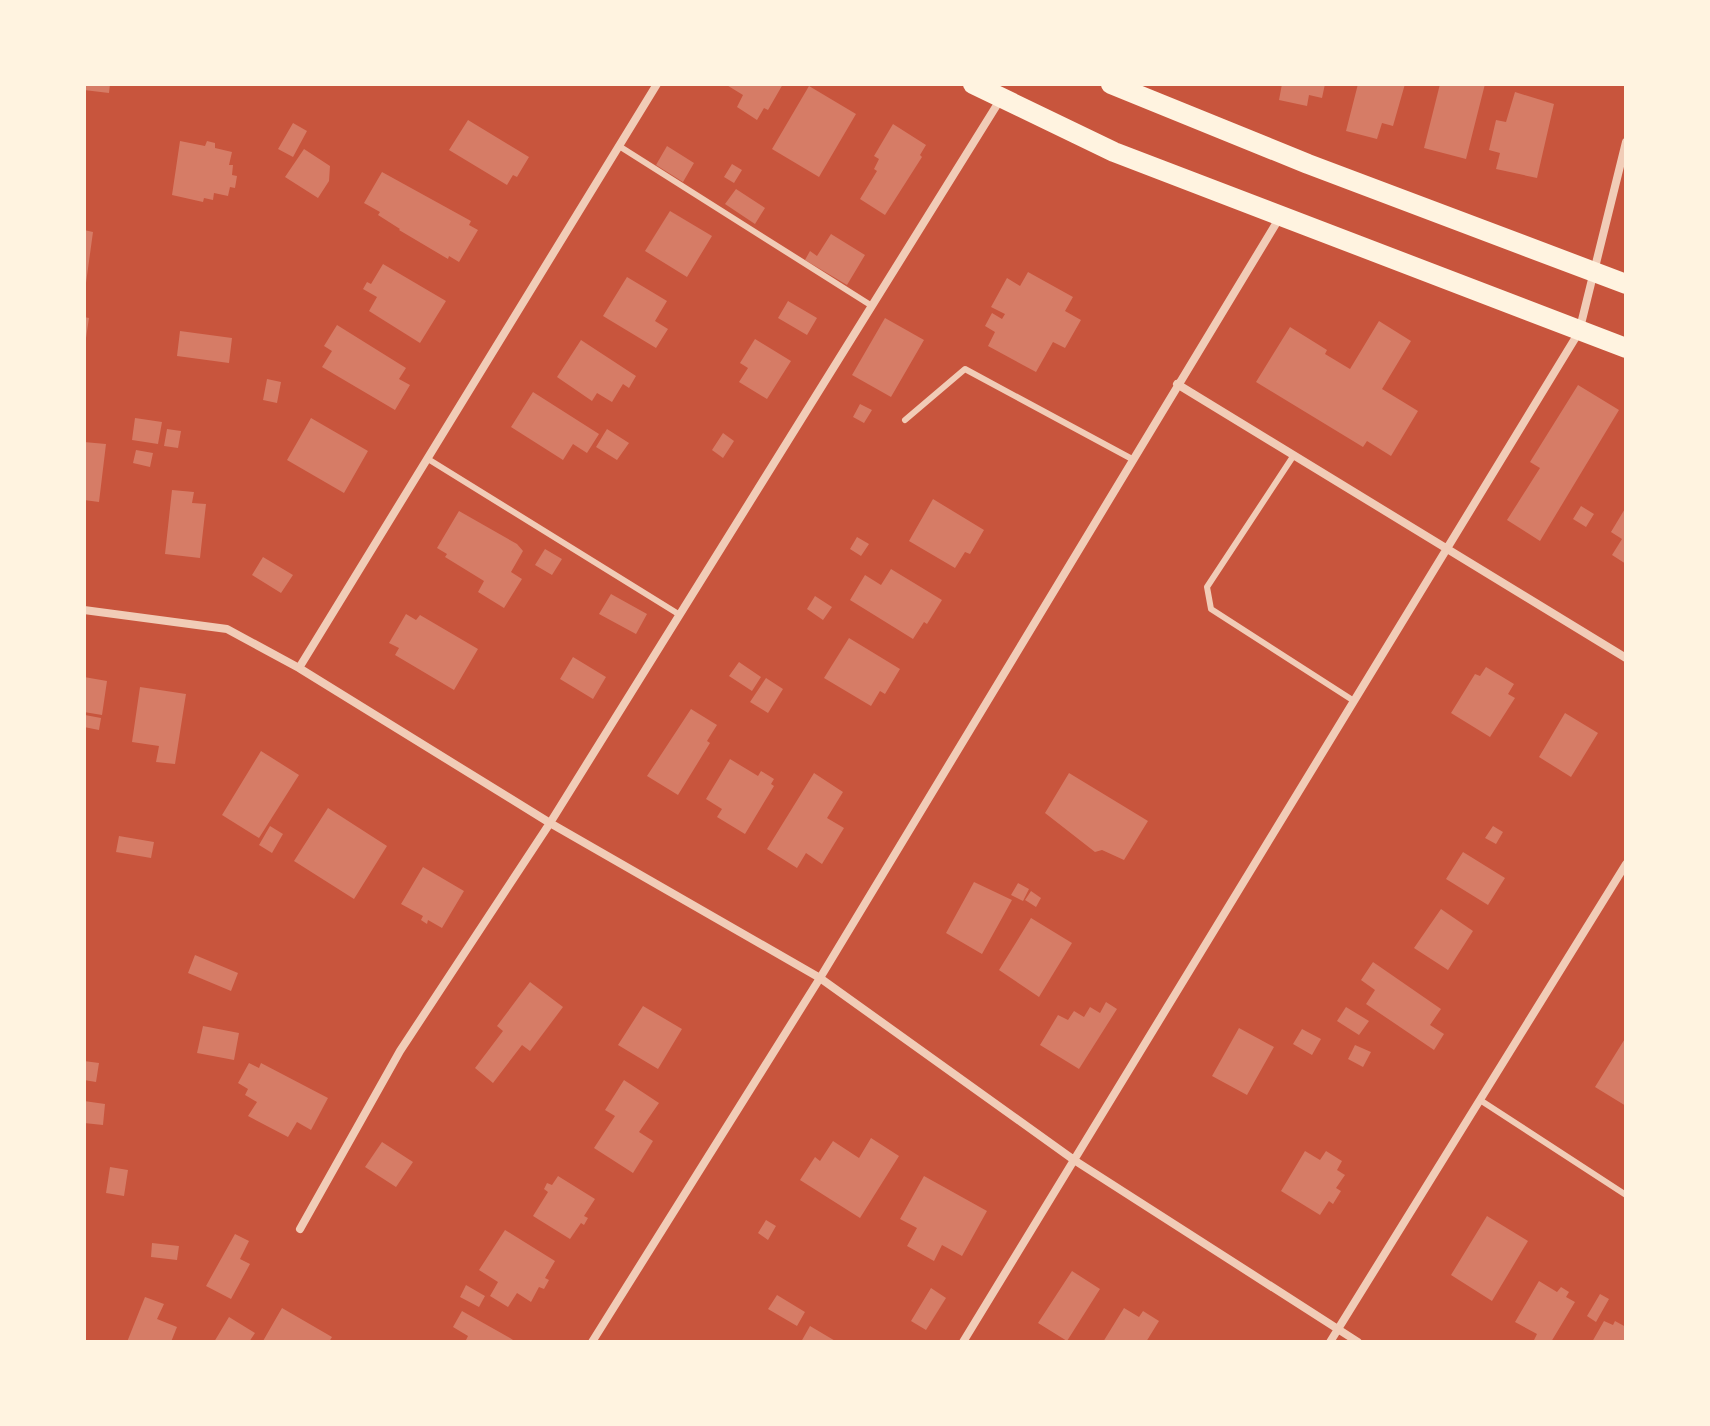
<svg xmlns="http://www.w3.org/2000/svg" width="1710" height="1426" viewBox="0 0 1710 1426" font-family="'Fira Sans',sans-serif">
	<rect width="100%" height="100%" fill="#c8553d"/>
	<!-- building -->
	<path fill="#d67c66" d="M84 84H110L109 93 84 90Z
		M725 84H783L768 110 764 108 757 120 737 107 743 95Z
		M1282 84H1325L1322 98 1309 95 1307 106 1279 100Z
		M1358 84H1405L1393 126 1382 123 1377 139 1346 131Z
		M1440 84H1485L1466 159 1424 148Z
		M809 86 856 114 819 177 772 149Z
		M1515 92 1554 104 1537 178 1496 169 1500 153 1489 150 1496 120 1506 122Z
		M468 120 529 157 517 177 513 175 507 185 449 150Z
		M293 123 307 131 293 157 278 149Z
		M893 124 926 145 920 155 922 157 885 215 860 199 877 171 874 169 879 159 874 156Z
		M180 141 205 146 207 141 215 143V148L232 152 229 165H233L232 175 237 176 235 188 230 187 228 196 214 193 213 200 204 198 203 202 172 195Z
		M667 146 694 163 683 182 656 165Z
		M304 149 330 166 329 181 318 198 285 177Z
		M732 164 742 170 734 183 724 177Z
		M382 172 471 221 469 225 478 230 459 262 449 256 448 259 399 230 400 229 378 215 380 212 364 203Z
		M736 189 765 208 755 224 725 204Z
		M670 211 712 236 687 277 645 251Z
		M84 230 93 232 86 283H84Z
		M831 234 865 255 847 285 805 260 810 251 817 256Z
		M383 264 446 301 420 343 369 311 377 297 363 289 367 282 371 284Z
		M1028 272 1073 297 1065 311 1081 320 1065 348 1053 342 1036 372 988 346 995 332 985 326 992 313 1002 319 1005 314 991 307 1007 278 1020 286Z
		M627 277 667 301 655 321 668 329 656 348 603 316Z
		M788 301 817 318 807 335 778 318Z
		M84 317 89 318 86 338H84Z
		M885 318 924 340 891 397 852 375Z
		M1379 321 1411 341 1382 389 1418 411 1391 456 1367 441 1363 447 1256 382 1290 327 1327 350 1325 354 1350 369Z
		M337 325 406 368 399 379 410 385 395 410 322 367 332 351 324 346Z
		M180 331 232 338 229 363 177 356Z
		M755 339 791 361 767 399 739 382 748 368 740 363Z
		M581 340 636 376 629 388 623 384 612 402 597 393 592 401 557 377Z
		M267 379 281 382 277 403 263 400Z
		M1578 385 1619 410 1540 541 1507 520 1540 468 1530 462Z
		M533 392 599 434 587 453 573 444 563 460 511 427Z
		M860 404 872 410 864 423 853 417Z
		M135 418 162 422 158 444 132 440Z
		M311 418 368 451 344 493 287 460Z
		M167 429 181 431 178 448 164 446Z
		M607 429 629 443 617 460 596 447Z
		M723 433 734 441 723 458 712 450Z
		M84 442 106 444 99 502 84 500Z
		M136 450 153 453 150 467 133 463Z
		M172 490 194 492 192 503 206 504 200 558 165 554Z
		M933 499 984 530 970 554 965 552 955 568 909 541Z
		M1581 506 1594 514 1586 527 1573 519Z
		M1626 507V564L1612 555 1622 539 1611 532Z
		M459 511 517 544 523 551 511 572 522 579 504 608 478 592 484 581 445 557 447 554 437 548Z
		M857 537 869 544 861 556 850 549Z
		M545 549 562 559 552 575 535 565Z
		M263 557 293 575 281 593 252 575Z
		M891 569 942 600 927 624 924 622 913 639 850 600 865 575 881 585Z
		M611 594 647 614 636 634 599 614Z
		M815 596 832 607 823 620 807 609Z
		M406 614 416 620 420 615 478 649 454 690 395 655 399 648 389 643Z
		M849 638 900 669 885 694 880 691 871 706 824 678Z
		M573 657 606 677 593 699 560 679Z
		M739 662 761 677 752 691 729 676Z
		M1486 667 1514 684 1508 694 1515 698 1490 737 1451 713 1475 674 1480 676Z
		M84 677 107 681 102 715 84 712Z
		M766 678 783 689 768 713 750 702Z
		M140 687 186 694 175 764 156 762 159 746 132 742Z
		M691 709 717 725 707 741 710 743 678 795 647 776Z
		M1565 713 1598 733 1571 777 1539 757Z
		M85 715 101 718 99 730 84 727Z
		M261 751 299 775 259 838 222 815Z
		M730 759 758 776 761 771 774 779 771 784 774 786 745 834 717 817 722 809 706 799Z
		M814 773 843 792 827 818 844 828 822 864 806 853 797 868 767 849Z
		M1069 773 1148 821 1124 860 1102 850 1095 852 1045 813Z
		M328 808 387 846 354 899 294 861Z
		M270 826 283 834 272 853 259 845Z
		M1493 826 1503 832 1496 844 1485 838Z
		M119 836 154 842 151 858 116 852Z
		M1463 852 1505 878 1488 905 1446 879Z
		M423 867 464 891 442 928 428 920 427 924 421 920 423 916 401 904Z
		M974 882 1012 900 982 954 946 933Z
		M1018 883 1029 889 1023 901 1011 895Z
		M1031 891 1041 898 1036 907 1025 900Z
		M1441 909 1473 931 1448 970 1414 948Z
		M1031 918 1072 943 1039 997 999 970Z
		M195 955 238 973 231 991 188 973Z
		M1373 962 1441 1009 1430 1025 1444 1034 1434 1050 1366 1004 1375 990 1361 980Z
		M530 982 563 1007 530 1051 522 1045 493 1083 475 1068 503 1031 497 1026Z
		M1106 1002 1117 1009 1079 1069 1040 1045 1058 1015 1068 1020 1074 1011 1084 1017 1090 1007 1100 1013Z
		M643 1006 682 1029 658 1069 618 1045Z
		M1346 1007 1369 1021 1359 1035 1337 1021Z
		M203 1026 239 1033 234 1060 197 1053Z
		M1239 1028 1274 1047 1247 1095 1212 1076Z
		M1302 1029 1321 1039 1312 1055 1293 1044Z
		M1626 1037V1106L1595 1087Z
		M1355 1045 1371 1052 1363 1067 1348 1059Z
		M84 1061 99 1063 96 1082 84 1080Z
		M249 1063 259 1068 261 1063 328 1098 311 1130 297 1122 288 1137 248 1116 257 1102 245 1095 248 1089 238 1083Z
		M624 1080 659 1103 639 1132 653 1141 633 1173 594 1148 615 1116 605 1110Z
		M84 1101 105 1104 103 1125 84 1123Z
		M871 1138 899 1156 860 1218 800 1180 815 1157 820 1161 833 1141 859 1158Z
		M382 1142 413 1162 396 1187 365 1167Z
		M1305 1151 1320 1160 1326 1151 1342 1161 1337 1170 1345 1175 1336 1188 1341 1191 1333 1204 1329 1201 1320 1215 1281 1191Z
		M110 1167 128 1170 124 1196 106 1193Z
		M558 1176 595 1199 584 1216 588 1218 584 1225 581 1223 570 1239 533 1216 548 1192 544 1189 547 1183 552 1185Z
		M924 1176 987 1211 962 1256 942 1245 934 1261 907 1246 917 1228 900 1219Z
		M1487 1216 1528 1241 1492 1301 1451 1275Z
		M766 1220 776 1226 768 1240 758 1233Z
		M505 1230 555 1261 545 1278 549 1280 544 1289 539 1287 531 1302 517 1293 508 1307 490 1296 498 1282 479 1270Z
		M235 1234 249 1241 240 1259 250 1264 231 1299 206 1286Z
		M152 1243 179 1246 177 1260 151 1257Z
		M1072 1271 1100 1289 1067 1341 1038 1323Z
		M1539 1281 1557 1292 1561 1287 1569 1292 1566 1297 1575 1302 1551 1342H1537L1534 1340 1537 1334 1515 1322Z
		M466 1285 485 1296 479 1307 460 1297Z
		M931 1288 946 1298 926 1330 911 1321Z
		M1600 1294 1609 1299 1596 1322 1587 1316Z
		M777 1295 805 1312 797 1326 768 1309Z
		M145 1297 164 1304 157 1319 177 1327 171 1342H127Z
		M282 1308 332 1337 329 1342 263 1341Z
		M1124 1308 1139 1317 1143 1311 1159 1321 1146 1342H1103Z
		M462 1311 510 1338 516 1342H465L468 1336 453 1327Z
		M229 1317 255 1333 249 1342H214Z
		M1604 1321 1613 1325 1615 1321 1626 1327V1342H1592Z
		M810 1326 837 1342H801Z"/>
	<g fill="none" stroke-linecap="round" stroke-linejoin="round">
		<!-- service -->
		<path stroke="#f1ccb7" stroke-width="6" d="M619 146 872 306
			M905 420 965 369 1132 459
			M1294 455 1207 587 1211 609 1354 701
			M428 459 680 615
			M1480 1100 1626 1195"/>
		<!-- minor -->
		<path stroke="#f1ccb7" stroke-width="8" d="M1177 384 1626 658
			M84 610 227 629 299 668 550 823 820 978 1074 1160 1358 1342
			M299 668 657 84
			M300 1229 400 1051 550 823 1000 100
			M592 1342 820 978 1280 217
			M963 1342 1579 332 1626 142
			M1330 1342 1626 864"/>
		<!-- primary -->
		<path stroke="#fff3e0" stroke-width="20" d="M973 84 1114 152 1626 348
			M1111 84 1308 164 1626 284"/>
	</g>
	<!-- border -->
	<rect width="1710" height="1426" fill="none" stroke="#fff3e0" stroke-width="172"/>
</svg>
